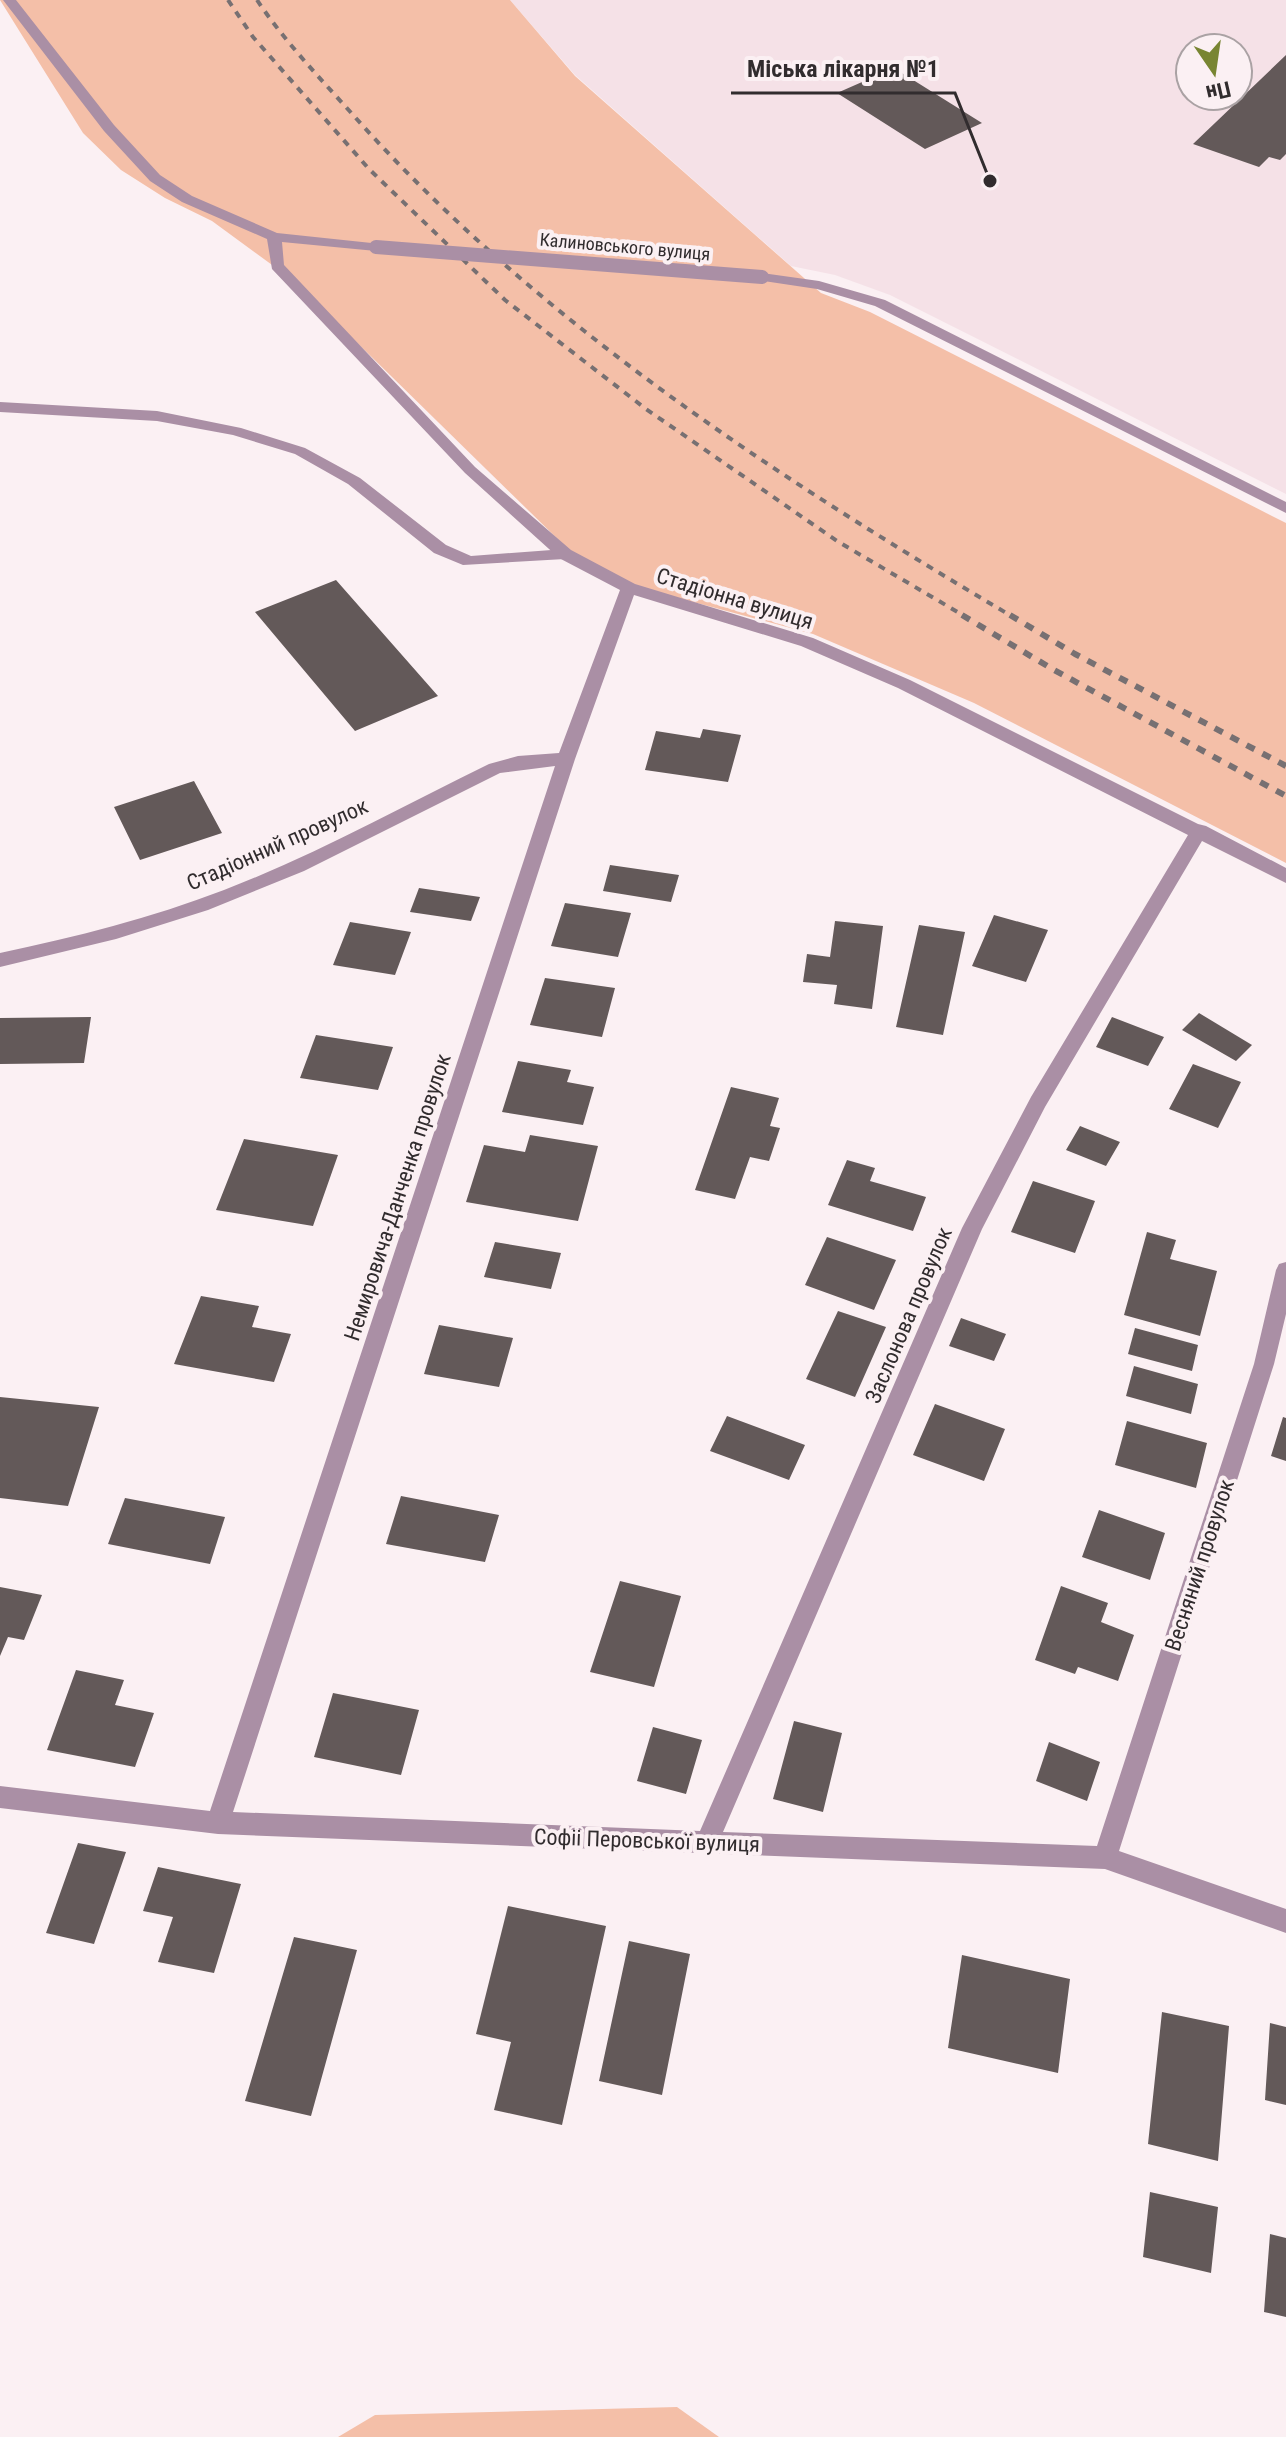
<svg xmlns="http://www.w3.org/2000/svg" width="1286" height="2437" viewBox="0 0 1286 2437" font-family="'Roboto Condensed',sans-serif">
	<rect width="100%" height="100%" fill="#fbf0f3"/>
	<!-- built -->
	<path fill="#f5e1e7" fill-rule="evenodd" d="M510 0H1286V494L890 295 835 275 791 266 575 75ZM1190 48H1238V96H1190Z"/>
	<!-- green -->
	<path fill="#f4bfa8" d="M0 0H510L575 76 821 293 870 312 1286 523V863L974 703 813 634 641 588 576 557 294 281 212 221 165 198 121 170 83 133Z
		M677 2407 719 2437H338L375 2415Z"/>
	<!-- building -->
	<path fill="#635959" d="M1286 55V154L1280 160 1269 157 1259 167 1193 144Z
		M894 68 982 123 925 149 837 93Z
		M336 580 438 696 355 731 255 612Z
		M703 729 741 735 728 782 645 770 656 731 700 738Z
		M194 781 222 833 140 860 114 807Z
		M610 865 679 875 671 902 603 891Z
		M419 888 480 897 471 921 410 912Z
		M565 903 631 913 618 957 551 946Z
		M994 915 1048 930 1026 982 972 966Z
		M835 921 883 926 872 1009 834 1004 837 985 803 982 807 954 830 957Z
		M350 922 411 932 395 975 333 965Z
		M919 925 965 932 943 1035 896 1027Z
		M545 978 615 988 602 1037 530 1025Z
		M1199 1013 1252 1045 1236 1061 1182 1030Z
		M91 1017 84 1063 0 1064V1018Z
		M1112 1017 1164 1037 1148 1066 1096 1047Z
		M316 1035 393 1047 378 1090 300 1078Z
		M518 1061 571 1070 567 1082 594 1087 583 1125 502 1112Z
		M1193 1064 1241 1082 1218 1128 1169 1109Z
		M731 1087 779 1098 770 1126 780 1128 769 1161 750 1157 735 1199 695 1190Z
		M1080 1126 1120 1142 1106 1166 1066 1150Z
		M530 1135 598 1146 578 1221 466 1202 484 1145 525 1152Z
		M244 1139 338 1155 313 1226 216 1210Z
		M847 1160 875 1168 870 1181 926 1197 913 1231 828 1205Z
		M1033 1181 1095 1201 1075 1253 1011 1232Z
		M1147 1232 1176 1240 1170 1259 1217 1271 1200 1336 1124 1315Z
		M827 1237 896 1260 874 1310 805 1285Z
		M495 1242 561 1253 551 1289 484 1277Z
		M201 1296 259 1306 252 1327 291 1334 274 1382 174 1364Z
		M838 1311 886 1327 855 1397 806 1379Z
		M961 1318 1006 1334 994 1361 949 1346Z
		M439 1325 513 1338 499 1387 424 1374Z
		M1135 1328 1198 1345 1192 1371 1128 1354Z
		M1134 1366 1198 1384 1191 1414 1126 1396Z
		M0 1397 99 1407 68 1506 0 1498Z
		M935 1404 1005 1429 984 1481 913 1455Z
		M727 1416 805 1445 789 1480 710 1451Z
		M1283 1417 1286 1418V1461L1271 1456Z
		M1127 1421 1207 1443 1196 1488 1115 1465Z
		M401 1496 499 1515 485 1562 386 1544Z
		M125 1498 225 1517 210 1564 108 1544Z
		M1099 1510 1165 1533 1150 1580 1082 1557Z
		M620 1581 681 1596 654 1687 590 1672Z
		M1061 1586 1108 1603 1101 1622 1134 1635 1118 1681 1078 1667 1075 1674 1035 1660Z
		M0 1587 42 1595 24 1640 8 1637 0 1656Z
		M76 1670 124 1680 115 1705 154 1713 135 1767 47 1750Z
		M333 1693 419 1710 401 1775 314 1757Z
		M794 1721 842 1733 823 1812 773 1799Z
		M653 1727 702 1740 686 1794 637 1781Z
		M1049 1742 1100 1762 1087 1801 1036 1781Z
		M78 1843 126 1852 94 1944 46 1933Z
		M158 1867 241 1884 214 1973 158 1962 173 1917 143 1911Z
		M508 1906 606 1926 562 2125 494 2110 511 2042 476 2034Z
		M294 1937 357 1950 311 2116 245 2101Z
		M629 1941 690 1954 662 2095 599 2081Z
		M962 1955 1070 1979 1058 2073 948 2048Z
		M1162 2012 1229 2026 1218 2161 1148 2144Z
		M1270 2023 1286 2027V2105L1265 2100Z
		M1150 2192 1218 2207 1211 2273 1143 2257Z
		M1270 2234 1286 2238V2317L1264 2312Z"/>
	<g fill="none" stroke-linecap="round" stroke-linejoin="round">
		<!-- service -->
		<path fill="#aa8fa5" fill-rule="evenodd" d="M0 402 157 411 241 428 305 448 360 478 446 545 471 556 565 549 573 554 565 559 463 565 434 553 348 484 295 454 233 435 157 421 0 412Z"/>
		<!-- minor -->
		<path fill="#aa8fa5" fill-rule="evenodd" d="M3 0H16L114 125 160 175 192 196 277 233 381 244 383 247 376 251 282 242 284 265 475 467 571 550 635 584 813 638 910 680 1198 824 1206 826 1286 868V883L1202 841 1045 1107 982 1229 723 1832 1097 1846 1254 1364 1276 1270 1279 1264 1286 1262V1314L1274 1364 1119 1851 1286 1909V1933L1105 1869 218 1834 0 1808V1786L210 1811 555 766 500 773 304 871 208 910 116 939 0 967V953C76 937 151 918 224 890 315 855 401 807 489 764L518 756 559 753 620 590 559 558 465 473 272 269 267 239 182 202 150 181 104 131ZM634 595 801 646 898 688 1188 835 1031 1097 962 1228 700 1831 233 1812 575 759Z
			M762 273 819 281 885 300 1286 502V513L875 306 817 289 757 280V274Z"/>
		<!-- rail-far1 -->
		<path stroke="#777072" stroke-width="4" stroke-dasharray="7 7" stroke-linecap="butt" d="M228 0 253 37 369 169 505 300 646 409 837 541 966 617
			M257 0C285 42 320 78 354 116 540 324 775 476 1013 617"/>
		<!-- rail -->
		<path stroke="#777072" stroke-width="6" stroke-dasharray="9 9" stroke-linecap="butt" d="M962 615 1054 670 1286 796
			M1010 615 1075 654 1286 766"/>
		<!-- minor-bridge -->
		<path stroke="#aa8fa5" stroke-width="14" d="M376 247 762 277"/>
	</g>
	<g text-anchor="middle" stroke-width="8" stroke-linejoin="round" paint-order="stroke">
		<!-- far-street labels -->
		<g font-size="18" fill="#312c2e" stroke="#fbf0f3">
			<text transform="translate(625 247) rotate(5)" y="6">Калиновського вулиця</text>
		</g>
		<!-- street labels -->
		<g font-size="22" fill="#312c2e" stroke="#fbf0f3">
			<text transform="translate(735 598) rotate(17)" y="8">Стадіонна вулиця</text>
			<text transform="translate(277 844) rotate(-24)" y="8">Стадіонний провулок</text>
			<text transform="translate(397 1197) rotate(-72)" y="8">Немировича-Данченка провулок</text>
			<text transform="translate(908 1315) rotate(-67)" y="8">Заслонова провулок</text>
			<text transform="translate(1199 1565) rotate(-72)" y="8">Весняний провулок</text>
			<text transform="translate(647 1840) rotate(2)" y="8">Софіі Перовської вулиця</text>
		</g>
	</g>
	<!-- callouts -->
	<path fill="none" stroke="#312c2e" stroke-width="3" d="M990 181L955 93H731"/>
	<circle fill="#312c2e" stroke="#fbf0f3" stroke-width="3" cx="990" cy="181" r="8"/>
	<g font-size="24" text-anchor="middle" font-weight="bold" fill="#312c2e" stroke="#fbf0f3" stroke-width="8" stroke-linejoin="round" paint-order="stroke">
		<text x="843" y="77">Міська лікарня №1</text>
	</g>
	<!-- north arrow -->
	<g transform="translate(1214 72) rotate(167)"><circle r="38" fill="#fbf0f3" stroke="#aaa2a4" stroke-width="2"/>
	<path d="M0-6L14 30L0 20L-14 30Z" fill="#788532"/>
	<text y="-12" font-size="22" font-weight="bold" text-anchor="middle" fill="#312c2e">Пн</text>
	</g>
</svg>
